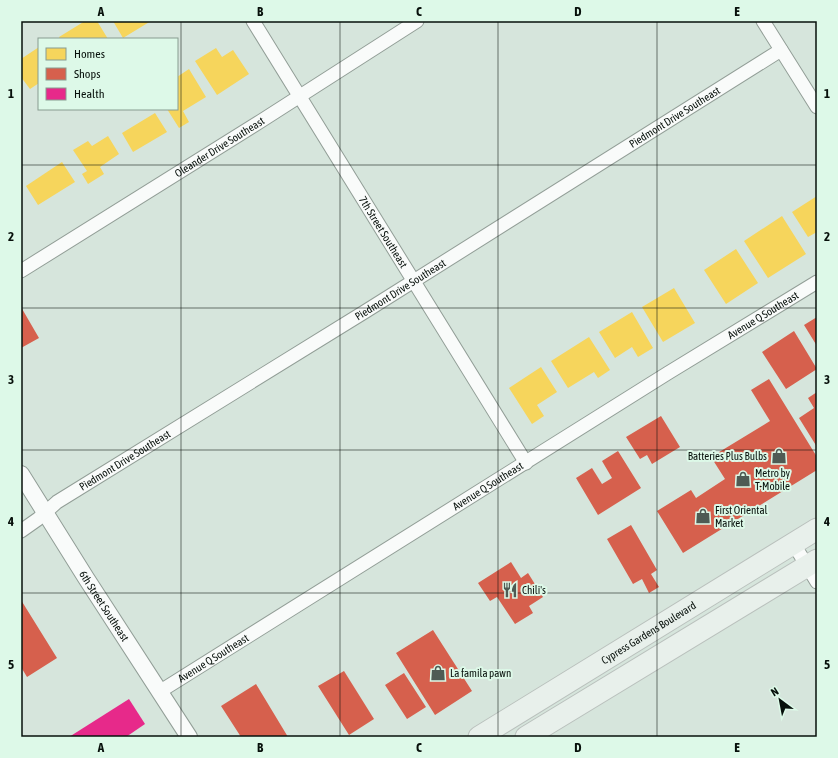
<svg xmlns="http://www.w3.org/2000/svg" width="838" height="758" viewBox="0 0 838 758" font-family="'Asap Condensed',sans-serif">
	<rect width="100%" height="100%" fill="#d6e5dc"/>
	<!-- homes -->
	<path fill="#f6d55c" d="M85 21H97L108 39H60L59 37Z
		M113 21H151L123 38Z
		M39 47V83L30 89 21 77V59Z
		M216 48 222 57 233 50 249 74 217 95 195 61Z
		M189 69 206 97 183 111 189 122 179 128 167 109H177V77Z
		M155 113 167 132 133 152 122 133Z
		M108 136 119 154 100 167 104 174 88 184 82 174 87 171 73 150 88 141 92 146Z
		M62 162 75 182 38 205 26 186Z
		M817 196V232L808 237 792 212Z
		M782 216 806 254 768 278 744 241Z
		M736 249 758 283 726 304 704 270Z
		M674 288 695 323 663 342 642 307Z
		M632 312 653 348 638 357 632 347 615 358 599 332Z
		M589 337 610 370 598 378 594 372 568 388 551 361Z
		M541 367 557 392 537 405 544 416 532 424 509 388Z"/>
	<!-- shops -->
	<path fill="#d6604d" d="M21 307 39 338 21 348Z
		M817 317V346L804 325Z
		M794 331 817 369 786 389 762 352Z
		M769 379 817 457V470L683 553 657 511 691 490 696 498 725 479 711 457 770 421 751 390Z
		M817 392V447L799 418 814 408 808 398Z
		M661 416 680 447 652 464 647 455 640 459 626 437Z
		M618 451 641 488 598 515 576 478 592 468 602 484 612 478 602 461Z
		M631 525 657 570 651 574 659 587 649 593 642 579 633 584 607 539Z
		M511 562 521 578 528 573 543 597 529 606 533 613 515 624 497 597 490 601 478 583Z
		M21 600 57 658 27 677 21 667Z
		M433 630 472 691 435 715 396 653Z
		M344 671 374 719 349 735 318 686Z
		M404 673 426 707 407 719 385 685Z
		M256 684 288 737H241L221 706Z"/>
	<!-- health -->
	<path fill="#e7298a" d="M129 699 145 724 126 737H69Z"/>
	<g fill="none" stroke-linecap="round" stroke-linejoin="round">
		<defs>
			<g id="minor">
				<path id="s1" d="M253 21 526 463"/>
				<path d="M763 21 817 107"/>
				<path id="s2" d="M21 271 261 121 417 21"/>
				<path id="s3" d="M21 531 38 519 57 502 366 311 781 50"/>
				<path d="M793 543 817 582"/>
				<path id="s4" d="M159 692 668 373 817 282"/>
			</g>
			<g id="tertiary">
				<path id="s5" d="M21 474 86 578 189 737"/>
			</g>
			<g id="primary">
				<path id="s6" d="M479 737 817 529"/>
				<path d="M526 737 817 560"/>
			</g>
		</defs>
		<!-- minor casing -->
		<use href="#minor" stroke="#929e97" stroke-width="15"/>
		<!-- tertiary casing -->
		<use href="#tertiary" stroke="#929e97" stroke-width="18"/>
		<!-- primary casing -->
		<use href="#primary" stroke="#bac1bd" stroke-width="23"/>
		<!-- minor -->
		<use href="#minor" stroke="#f9fbfa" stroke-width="13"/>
		<!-- tertiary -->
		<use href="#tertiary" stroke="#f9fbfa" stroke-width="16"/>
		<!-- primary -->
		<use href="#primary" stroke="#e8f0eb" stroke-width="21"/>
	</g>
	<!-- grid -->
	<path fill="none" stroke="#07100b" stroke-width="1" stroke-opacity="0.55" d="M181 21V737M340 21V737M498 21V737M657 21V737M21 165H817M21 308H817M21 450H817M21 593H817"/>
	<!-- icons -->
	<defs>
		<symbol id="shop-bare" viewBox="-9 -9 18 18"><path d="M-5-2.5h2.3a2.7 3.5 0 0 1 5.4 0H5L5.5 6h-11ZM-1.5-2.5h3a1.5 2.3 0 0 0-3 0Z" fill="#4f5b54" stroke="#ddf9e8" stroke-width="2.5" paint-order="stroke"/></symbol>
		<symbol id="restaurant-bare" viewBox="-9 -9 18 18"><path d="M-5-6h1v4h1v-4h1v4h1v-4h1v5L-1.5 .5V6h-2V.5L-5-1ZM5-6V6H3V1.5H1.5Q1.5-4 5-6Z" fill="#4f5b54" stroke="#ddf9e8" stroke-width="2.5" paint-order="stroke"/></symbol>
	</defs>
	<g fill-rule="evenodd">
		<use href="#shop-bare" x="768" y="445" width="22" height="22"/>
		<use href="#shop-bare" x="732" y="468" width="22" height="22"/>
		<use href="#shop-bare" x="692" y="505" width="22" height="22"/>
		<use href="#restaurant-bare" x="499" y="579" width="22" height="22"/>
		<use href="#shop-bare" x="427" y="662" width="22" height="22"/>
	</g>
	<g text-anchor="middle" stroke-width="4" stroke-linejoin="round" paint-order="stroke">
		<!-- street labels -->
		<g font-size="11" fill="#07100b" stroke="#ddf9e8">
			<text dy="4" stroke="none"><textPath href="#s3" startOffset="774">Piedmont Drive Southeast</textPath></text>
			<text dy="4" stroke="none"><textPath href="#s2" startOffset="234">Oleander Drive Southeast</textPath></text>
			<text dy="4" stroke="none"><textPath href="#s1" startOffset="248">7th Street Southeast</textPath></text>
			<text dy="4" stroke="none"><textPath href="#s3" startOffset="450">Piedmont Drive Southeast</textPath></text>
			<text dy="4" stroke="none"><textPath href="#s4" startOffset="712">Avenue Q Southeast</textPath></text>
			<text dy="4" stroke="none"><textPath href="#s3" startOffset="126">Piedmont Drive Southeast</textPath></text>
			<text dy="4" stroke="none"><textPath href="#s4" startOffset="388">Avenue Q Southeast</textPath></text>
			<text dy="4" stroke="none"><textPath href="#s5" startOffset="156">6th Street Southeast</textPath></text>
			<text dy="4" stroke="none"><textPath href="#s6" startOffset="199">Cypress Gardens Boulevard</textPath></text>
			<text dy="4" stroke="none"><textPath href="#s4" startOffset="64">Avenue Q Southeast</textPath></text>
		</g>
		<!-- poi labels -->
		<g font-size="11" fill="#07100b" stroke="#ddf9e8" text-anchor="start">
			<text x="767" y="460" text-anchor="end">Batteries Plus Bulbs</text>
			<text x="755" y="477">Metro by<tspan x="755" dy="13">T-Mobile</tspan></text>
			<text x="715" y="514">First Oriental<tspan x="715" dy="13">Market</tspan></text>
			<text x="522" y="594">Chili's</text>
			<text x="450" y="677">La famila pawn</text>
		</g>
	</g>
	<!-- border -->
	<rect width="838" height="758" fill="none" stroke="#ddf9e8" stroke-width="44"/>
	<!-- legend -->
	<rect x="38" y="38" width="140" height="72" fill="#ddf9e8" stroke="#879c90"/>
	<rect x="46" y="48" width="20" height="12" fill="#f6d55c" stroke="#879c90"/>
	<text x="74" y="58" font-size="12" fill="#07100b">Homes</text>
	<rect x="46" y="68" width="20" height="12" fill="#d6604d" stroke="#879c90"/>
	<text x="74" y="78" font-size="12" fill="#07100b">Shops</text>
	<rect x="46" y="88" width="20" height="12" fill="#e7298a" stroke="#879c90"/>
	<text x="74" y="98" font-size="12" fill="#07100b">Health</text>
	<!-- north arrow -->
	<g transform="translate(780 700) rotate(328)" stroke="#ddf9e8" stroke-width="3" paint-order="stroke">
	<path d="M0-3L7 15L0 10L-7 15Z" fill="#07100b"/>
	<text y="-6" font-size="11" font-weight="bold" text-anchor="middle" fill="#07100b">N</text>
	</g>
	<rect x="22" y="22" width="794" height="714" fill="none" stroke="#07100b" stroke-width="1.5"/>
	<g font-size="13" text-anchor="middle" font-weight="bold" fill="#07100b">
		<text x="101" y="16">A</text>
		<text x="260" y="16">B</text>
		<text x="419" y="16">C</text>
		<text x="578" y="16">D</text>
		<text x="737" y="16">E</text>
		<text x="11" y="98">1</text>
		<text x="827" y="98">1</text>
		<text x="11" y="241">2</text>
		<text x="827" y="241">2</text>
		<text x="11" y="384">3</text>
		<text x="827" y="384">3</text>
		<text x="11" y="526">4</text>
		<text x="827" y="526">4</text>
		<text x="11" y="669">5</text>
		<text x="827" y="669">5</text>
		<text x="101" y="752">A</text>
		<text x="260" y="752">B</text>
		<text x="419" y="752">C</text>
		<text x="578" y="752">D</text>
		<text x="737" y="752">E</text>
	</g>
</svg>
